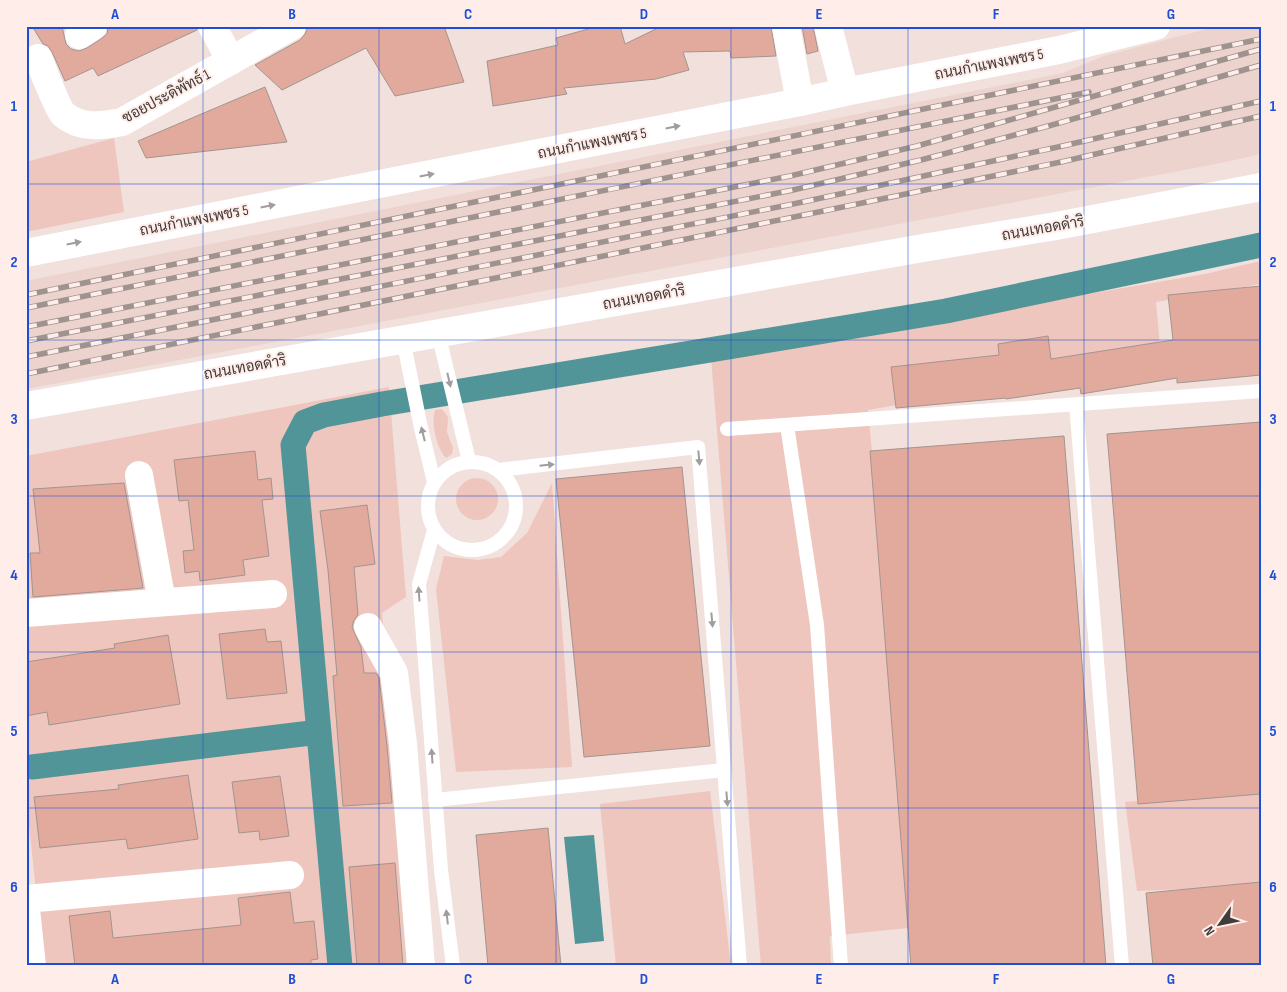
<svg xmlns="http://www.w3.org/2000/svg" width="1287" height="992" viewBox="0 0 1287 992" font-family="'Sofia Sans Condensed',Sarabun,sans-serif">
	<rect width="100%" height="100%" fill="#f1e0dc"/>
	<!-- built -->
	<path fill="#ecd3cd" d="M1218 26H1261V154L1221 163 26 389V281L1063 73 1104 56Z"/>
	<!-- green -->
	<path fill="#eec6bd" d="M114 138 124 212 26 232V162Z
		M1261 261V284L1156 302 1161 359 868 410 918 927 830 936 831 966H761L711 358 1205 274Z
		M389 387 406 597 382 613 408 966H44L26 797V456Z
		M442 409 448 417 447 432 453 448 452 454 446 458C436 447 431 423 435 410Z
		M456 499a21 21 0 1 1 42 0a21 21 0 1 1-42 0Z
		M552 483 572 767 456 772 436 589 444 556 478 560 501 557 527 533Z
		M1261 790V886L1137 891 1125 802Z
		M710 791 731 966H616L600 804Z"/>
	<!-- water -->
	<path fill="#529598" d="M594 835 604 941 575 944 564 837Z"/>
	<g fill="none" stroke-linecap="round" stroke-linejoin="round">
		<!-- canal -->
		<path stroke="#529598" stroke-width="25" d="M32 767 319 732
			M340 966 293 445 305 422 324 415 382 404 946 311 1261 245"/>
	</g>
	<!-- building -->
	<path fill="#e2aa9d" stroke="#a39490" d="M32 26H62L66 44 71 49 79 51 87 48 101 39 107 34 108 28 112 26H196L197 30 98 76 93 68 65 81 52 52 48 46 43 44Z
		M312 26H444L464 82 395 96 366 48 282 90 255 65 300 40 305 34 307 29Z
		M599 26H620L625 44 662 26H771L776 56 731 58 730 51 683 52 689 70 656 79 564 88 567 94 493 106 487 61 558 45 556 38Z
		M802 26H813L818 51 807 54Z
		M265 87 287 142 146 158 138 141Z
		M1261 286V375L1177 383V378L1081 394 1080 388 1006 399V398L896 408 891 367 999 355 998 344 1048 336 1051 359 1173 340 1168 295Z
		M1261 422V794L1138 804 1107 434Z
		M1064 436 1106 966H911L870 451Z
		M255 451 258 480 271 478 273 499 262 500 269 556 243 560 245 575 200 581 199 571 185 573 183 551 194 550 188 500 179 501 174 460Z
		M682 467 710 746 584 757 556 479Z
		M124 483 143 588 33 597 30 553H40L33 489Z
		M367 505 375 564 354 567 358 615 354 620 352 627 361 647 364 673H376L379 678 387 746 392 803 343 806 333 676 337 675 328 570 320 511Z
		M265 629 267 642 281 641 287 693 227 699 219 634Z
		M168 635 180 704 49 725 47 712 26 716V662L115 648 114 644Z
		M188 775 198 839 128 849 126 839 40 848 34 797 119 789 118 785Z
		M280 776 289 836 260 840 259 831 239 833 232 782Z
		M548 828 561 966H488L476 835Z
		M395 863 403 966H357L349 867Z
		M1261 882V966H1153L1146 893Z
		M290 892 294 923 314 921 318 959 311 960V966H75L69 916 110 911 113 938 241 925 238 898Z"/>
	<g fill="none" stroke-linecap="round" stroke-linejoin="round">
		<!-- service -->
		<path stroke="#fff" stroke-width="14" d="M438 333 469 461
			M403 339 421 428 434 482
			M1076 404 1122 966
			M787 425 817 625 841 966
			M727 429 1261 391
			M428 506a44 44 0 1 1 88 0a44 44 0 1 1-88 0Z
			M498 470 698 447 740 966
			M434 530 419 584 441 870 453 966
			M435 800 724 770"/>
		<!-- minor -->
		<path stroke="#fff" stroke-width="28" d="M212 26 231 61
			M828 26 845 92
			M786 27 800 102
			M79 35 93 26
			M38 58C42 68 58 109 63 114 80 129 102 126 122 122L292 26
			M139 475 162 602
			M26 613 273 594
			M368 627 394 673 403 744 421 966
			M26 899 290 875
			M26 909 32 966"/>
		<!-- tertiary -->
		<path stroke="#fff" stroke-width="28" d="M26 253 800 102 845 92 1059 50 1156 26
			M26 406 923 248 1056 226 1261 187"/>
		<defs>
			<path id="rail" d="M26 295 1261 39
				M26 308 1089 92
				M26 327 790 176 917 146 1261 49
				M26 341 793 190 921 160 1052 125 1261 65
				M26 357 798 203 1058 147 1261 101
				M26 374 799 216 1061 162 1261 116"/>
		</defs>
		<!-- rail casing -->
		<use href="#rail" stroke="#9f9390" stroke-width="5.5"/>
		<!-- rail -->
		<use href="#rail" stroke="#ffede9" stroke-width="4" stroke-dasharray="11" stroke-linecap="butt"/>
	</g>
	<!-- one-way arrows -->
	<defs><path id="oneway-solid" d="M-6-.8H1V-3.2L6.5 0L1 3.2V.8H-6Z" transform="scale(1.25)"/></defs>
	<g fill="#a09d9c">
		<use href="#oneway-solid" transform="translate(673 127) rotate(-11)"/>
		<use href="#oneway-solid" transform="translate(427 175) rotate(-11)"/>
		<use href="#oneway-solid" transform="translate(268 206) rotate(-11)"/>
		<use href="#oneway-solid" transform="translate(74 243) rotate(-11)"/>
		<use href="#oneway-solid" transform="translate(449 380) rotate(77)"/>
		<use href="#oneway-solid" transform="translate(423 434) rotate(-104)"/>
		<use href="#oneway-solid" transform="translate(699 458) rotate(85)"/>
		<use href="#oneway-solid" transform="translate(547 465) rotate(-6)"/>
		<use href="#oneway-solid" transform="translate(419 594) rotate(-94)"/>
		<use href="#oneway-solid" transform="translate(712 620) rotate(85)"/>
		<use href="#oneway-solid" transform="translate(432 756) rotate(-94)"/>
		<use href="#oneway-solid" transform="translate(727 799) rotate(85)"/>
		<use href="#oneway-solid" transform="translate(447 917) rotate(-97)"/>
	</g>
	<!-- grid -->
	<path fill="none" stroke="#1d4ed8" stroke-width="1" stroke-opacity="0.55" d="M203 26V966M379 26V966M556 26V966M731 26V966M908 26V966M1084 26V966M26 184H1261M26 340H1261M26 496H1261M26 652H1261M26 808H1261"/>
	<g text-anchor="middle" stroke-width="4" stroke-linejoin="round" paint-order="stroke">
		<!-- street labels -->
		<g font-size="15" fill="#413b39" stroke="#ffede9">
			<text transform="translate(989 64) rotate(-11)" y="5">ถนนกำแพงเพชร 5</text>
			<text transform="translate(166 96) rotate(-28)" y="5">ซอยประดิพัทธ์ 1</text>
			<text transform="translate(592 143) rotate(-11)" y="5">ถนนกำแพงเพชร 5</text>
			<text transform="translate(194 220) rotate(-11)" y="5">ถนนกำแพงเพชร 5</text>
			<text transform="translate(1043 228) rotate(-10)" y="5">ถนนเทอดดำริ</text>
			<text transform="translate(644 297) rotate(-10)" y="5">ถนนเทอดดำริ</text>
			<text transform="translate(245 367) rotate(-10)" y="5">ถนนเทอดดำริ</text>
		</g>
	</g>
	<!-- border -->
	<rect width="1287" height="992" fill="none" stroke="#ffede9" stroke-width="55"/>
	<!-- north arrow -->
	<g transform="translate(1220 924) rotate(237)" stroke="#ffede9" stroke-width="4" paint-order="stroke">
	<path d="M0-4L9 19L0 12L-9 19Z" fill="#413b39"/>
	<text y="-8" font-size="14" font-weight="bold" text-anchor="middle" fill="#413b39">N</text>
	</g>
	<rect x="28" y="28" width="1232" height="936" fill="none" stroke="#1d4ed8" stroke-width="2"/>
	<g font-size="16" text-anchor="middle" font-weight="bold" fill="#1d4ed8">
		<text x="115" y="19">A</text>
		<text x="292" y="19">B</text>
		<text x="468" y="19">C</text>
		<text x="644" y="19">D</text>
		<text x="819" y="19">E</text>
		<text x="996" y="19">F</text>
		<text x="1171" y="19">G</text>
		<text x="14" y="111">1</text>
		<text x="1273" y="111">1</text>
		<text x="14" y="267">2</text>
		<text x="1273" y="267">2</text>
		<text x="14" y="424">3</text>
		<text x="1273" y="424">3</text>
		<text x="14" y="580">4</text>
		<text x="1273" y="580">4</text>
		<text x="14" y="736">5</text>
		<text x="1273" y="736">5</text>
		<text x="14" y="892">6</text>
		<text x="1273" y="892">6</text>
		<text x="115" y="984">A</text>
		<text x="292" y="984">B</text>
		<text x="468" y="984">C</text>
		<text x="644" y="984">D</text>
		<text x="819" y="984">E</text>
		<text x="996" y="984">F</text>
		<text x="1171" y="984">G</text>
	</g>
</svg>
